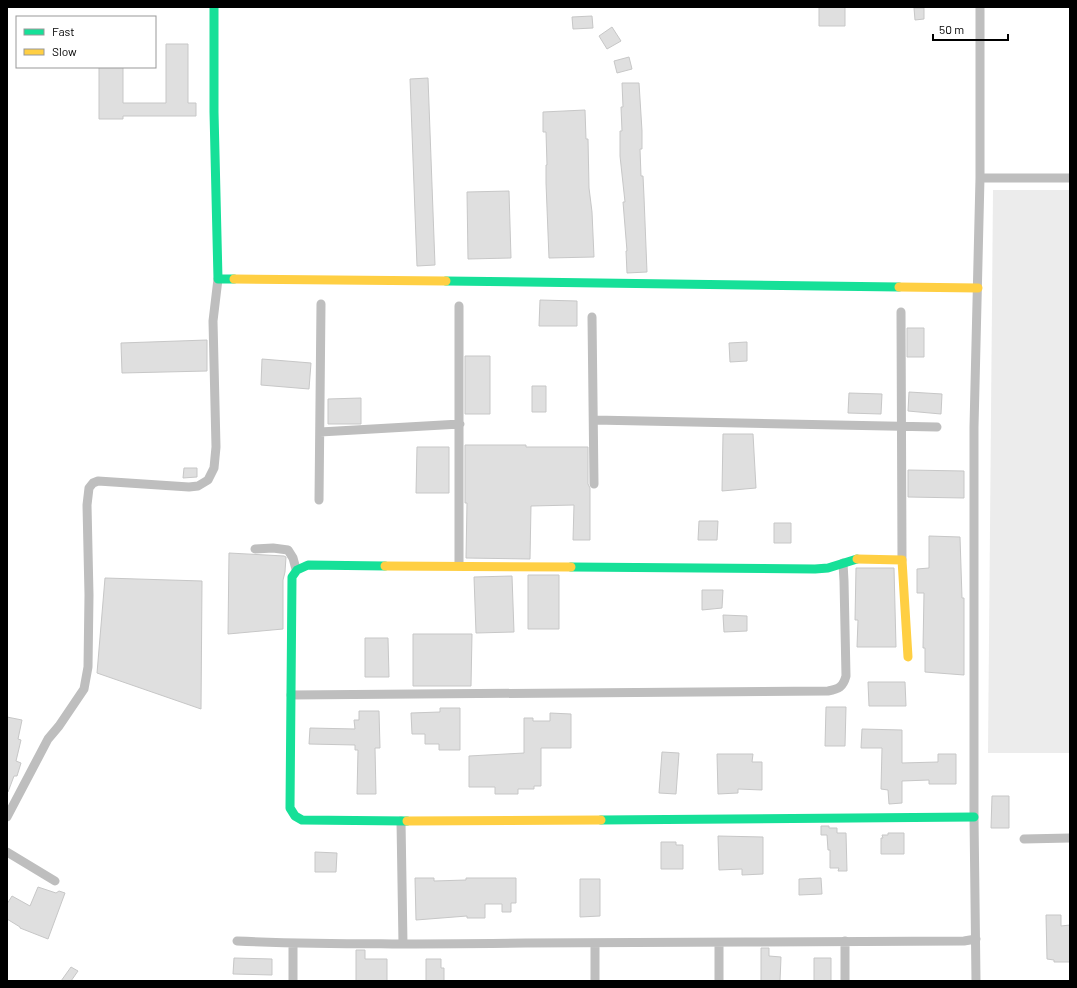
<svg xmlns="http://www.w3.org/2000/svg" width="1077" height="988" viewBox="0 0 1077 988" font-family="Barlow,sans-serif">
	<rect width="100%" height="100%" fill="#fff"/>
	<!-- green -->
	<path fill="#ececec" d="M993 190H1070V753H988Z"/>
	<!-- building -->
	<path fill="#dfdfdf" stroke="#c7c7c7" d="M819 7H845V26H819Z
		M914 8H924V19L915 20Z
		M592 16 593 28 573 29 572 17Z
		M612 27 621 41 607 49 599 36Z
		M166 44H188V103H196V116H123V119H99V67H123V103H166Z
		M629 57 632 69 617 73 614 61Z
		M428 78 435 265 417 266 410 79Z
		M622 83H639L642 131V149H640L641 176H643L644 197 647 272 627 273 626 251H627L623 202H625L620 156V131H622L621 107H623Z
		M585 110 586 139H588L589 188 592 212 594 257 549 258 546 183V165H547L546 132H543V112Z
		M509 191 511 258 468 259 467 192Z
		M540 300 577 301V326H539Z
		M907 328H924V357H907Z
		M207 340V371L122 373 121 343Z
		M747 342V361L730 362 729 343Z
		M465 356H490V414H465Z
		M262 359 311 363 309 389 261 385Z
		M532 386H546V412H532Z
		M909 392 942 394 941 414 908 411Z
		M849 393 882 394 881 414 848 413Z
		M361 398V424H328V399Z
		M723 434H753L756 488 722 491Z
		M465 445H526V447H588V484L590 488V540H573L574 505 531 506 530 559 466 558 467 503H465Z
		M417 447H449V493H416Z
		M184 468H197V477L183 478Z
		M908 470 964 471V498L908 497Z
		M699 521H718L717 540H698Z
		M774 523H791V543H774Z
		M929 536 960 537 962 598H964V675L925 672V648H923L924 593H917V569L929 568Z
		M229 553 284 556 286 557 285 572 283 580V629L228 634Z
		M856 568H894L896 647H857L858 620H855Z
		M528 575H559V629H528Z
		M512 576 514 632 476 633 474 577Z
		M105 578 202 581 201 709 97 673Z
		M702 590H723L722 608 702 610Z
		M723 615 747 616V631L724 632Z
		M413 634H472L471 686H413Z
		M365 638H388L389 677H365Z
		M868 682H905L906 706H869Z
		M826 707H846L845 746H825Z
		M440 708H460V750H439V744H425V734H412L411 713 440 712Z
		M359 711H379L380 748H375L376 794H357L358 750H355V745L309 744 310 728 355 729 354 720H359Z
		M550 713 571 714V748H541V786H534V789H518V794H495V787H469V756L524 753V718H533V721H550Z
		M7 717 22 720 18 739 21 740 16 761 21 763 17 776H14L8 792H7Z
		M862 729 902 730V763L938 762V754H956V784H929V780L902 781V803L889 804 888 790 881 789 882 748H861Z
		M662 752 679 753 676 794 659 793Z
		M717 754H753L752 762H762V790L738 789V793L718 794Z
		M992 796H1009V828H991Z
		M821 826H829V828H837V833H846L847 871H838L839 868H830V850H828L827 835H821Z
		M888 833H904V854H881V838H883L882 835H888Z
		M718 836 763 837V874L742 875V869L719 870Z
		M661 842H676V845H683V869H661Z
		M315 852 337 853 336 872H315Z
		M415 878H434V881L466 880V878H516V903H511V912H502V904H485V918H467V916L416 920Z
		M821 878 822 894 799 895V879Z
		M580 879H600V916L580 917Z
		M38 887 56 893 59 891 65 893 48 939 20 928V927L7 919V904L12 896 30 906Z
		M1046 915H1061V926L1070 925V962H1054V960L1047 959Z
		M761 948H769V956L781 957 780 981H761Z
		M356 950H365V959H387V981H356Z
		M234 958 272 959V975L233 974Z
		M814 958H831V981H814Z
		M426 959H441V968H444V981H426Z
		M71 967 78 971 71 981H61Z"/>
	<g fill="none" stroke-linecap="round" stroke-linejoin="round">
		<!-- street -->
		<path stroke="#bebebe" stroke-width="9" d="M980 178H1070
			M901 312 902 560
			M592 317 594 484
			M594 420 937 427
			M320 432 460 424
			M319 500 321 304
			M255 549 273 548 288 550 293 558 296 569
			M459 566V306
			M291 695 828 691C839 689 843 687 846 676L844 581 843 563
			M7 817 48 739 59 726 84 689 88 667 89 595 87 505 89 488 93 483 98 481 189 487 198 486 208 480 214 468 216 447 213 321 218 279
			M401 821 403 944
			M1024 839 1070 838
			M7 852 55 881
			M237 941C333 945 429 944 526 943 672 943 818 941 964 941L976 939
			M845 941V981
			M719 943V981
			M293 981V944
			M595 981V943
			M976 981 974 817V427L980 178V7"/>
		<!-- fast -->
		<path stroke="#16e098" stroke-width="9" d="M214 7V112L218 279H234
			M446 281 899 287
			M385 566 308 565 297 570 292 577 290 808 295 816 302 820 407 821
			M571 567 815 569 828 568 857 559
			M601 820 974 817"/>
		<!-- slow -->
		<path stroke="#ffcf43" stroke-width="9" d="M234 279 446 281
			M899 287 978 288
			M857 559 902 560 908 657
			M385 566 571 567
			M407 821 601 820"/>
	</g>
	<!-- border -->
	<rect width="1077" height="988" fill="none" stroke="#000000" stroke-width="16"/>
	<!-- legend -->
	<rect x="16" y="16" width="140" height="52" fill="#ffffff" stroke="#999999"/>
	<rect x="24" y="29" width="20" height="6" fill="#16e098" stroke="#999999"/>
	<text x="52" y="36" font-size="12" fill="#000000">Fast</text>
	<rect x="24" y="49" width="20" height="6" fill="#ffcf43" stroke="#999999"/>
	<text x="52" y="56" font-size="12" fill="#000000">Slow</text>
	<!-- scale -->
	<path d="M933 34v6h75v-6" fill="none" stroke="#000000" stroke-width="2"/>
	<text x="939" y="34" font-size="12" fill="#000000" stroke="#ffffff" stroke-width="3" paint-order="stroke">50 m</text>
</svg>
